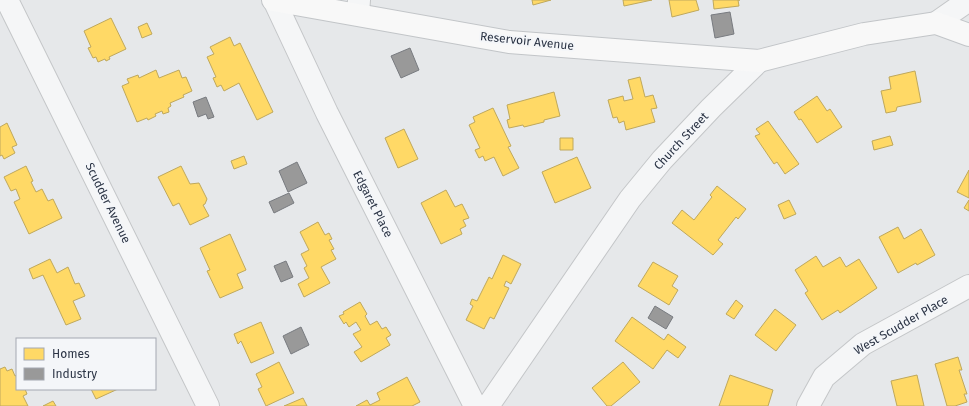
<svg xmlns="http://www.w3.org/2000/svg" width="969" height="406" viewBox="0 0 969 406" font-family="'Fira Sans',sans-serif">
	<rect width="100%" height="100%" fill="#e6e8ea"/>
	<!-- homes -->
	<path fill="#ffd966" stroke="#bfa85c" d="M532 0H551L533 5Z
		M623 0H652L624 6Z
		M669 0H696L699 10 672 17Z
		M713 0H740H738L739 6 714 9Z
		M111 18 126 49 109 57 110 59 106 61 105 59 98 62 96 57 93 58 88 48 91 47 84 31Z
		M147 23 152 34 142 38 138 27Z
		M230 37 234 46 240 43 273 112 257 120 239 83 224 91 221 85 217 87 213 78 216 77 207 57 214 54 210 47Z
		M156 70 159 78 179 70 182 78 186 77 192 91 183 95 184 97 170 103 171 106 168 108 169 112 163 114 162 111 155 114 156 116 148 120 147 118 137 122 122 86 129 83 127 79 138 75 139 78Z
		M915 71 921 102 897 107 896 111 886 113 881 91 891 89 889 77Z
		M640 77 645 97 653 95 657 108 651 109 655 122 626 130 624 121 619 123 617 117 613 118 608 100 623 96 624 101 633 99 628 80Z
		M554 92 560 116 544 120V122L524 127 523 125 509 128 507 120 510 119 507 105Z
		M817 96 827 111 830 109 842 127 817 143 801 119 799 120 794 112Z
		M493 108 511 146 508 147 519 168 503 176 494 157 485 161 483 156 479 158 475 150 480 148 469 125 475 122 473 117Z
		M768 121 799 164 785 174 777 162 774 164 755 136 760 134 756 129Z
		M7 123 17 145 12 147 15 153 4 159 2 155 0 156V127Z
		M404 129 418 159 398 168 385 138Z
		M890 136 893 145 874 150 872 141Z
		M560 138H573V150H560Z
		M244 156 247 164 234 169 231 161Z
		M577 157 591 188 555 203 542 172Z
		M26 166 33 181 31 182 36 192 42 189 48 201 53 199 62 218 29 234 14 202 20 199 16 189 11 191 4 177Z
		M181 166 190 184 199 183 207 199 205 204 203 205 209 216 190 225 179 203 173 206 158 177Z
		M969 170V198L957 192Z
		M717 186 746 209 738 219 736 217 718 240 723 244 713 255 672 223 682 210 694 220 712 197 710 195Z
		M446 190 455 207 462 204 469 218 463 220 466 226 460 229 462 234 441 244 421 203Z
		M789 200 796 214 784 219 778 205Z
		M969 200V211L964 208Z
		M318 222 325 235 329 233 332 239 329 240 334 249 331 250 336 259 321 267 330 283 304 297 298 284 309 278 304 268 307 266 301 254 309 250 300 232Z
		M898 227 904 239 921 229 935 255 917 265 916 263 898 273 879 237Z
		M230 234 246 270 237 274 243 288 220 298 207 271 210 270 200 248Z
		M503 255 521 264 511 284 506 281 504 286 509 288 494 319 490 317 484 329 466 320 473 306 470 304 472 299 477 301 489 277 492 279Z
		M816 256 823 267 840 257 846 267 859 259 877 288 840 313 838 310 822 320 805 293 808 291 795 270Z
		M50 259 57 273 68 267 75 284 79 283 85 296 73 301 81 319 66 325 43 275 33 279 29 269Z
		M653 262 678 276 672 286 678 290 669 305 638 286Z
		M736 300 743 306 734 319 726 314Z
		M360 302 367 314 365 316 370 325 377 321 382 329 386 327 391 335 386 338 390 345 361 362 354 352 362 347 353 334 361 330 356 322 349 327 346 322 344 324 339 316 344 314 343 312Z
		M775 309 796 325 776 351 755 335Z
		M632 317 664 340 668 334 686 347 678 358 667 350 653 369 615 341Z
		M261 322 274 353 251 363 241 341 238 344 234 334Z
		M958 357 962 370H959L967 394H964L967 402 955 406H947L935 364Z
		M279 362 294 393 266 406 258 389 262 387 256 374Z
		M623 362 640 382 611 406H607L592 388Z
		M5 367 7 371 12 369 15 376 17 375V389H25L27 394 23 396 28 406H0V369Z
		M730 375 773 390 768 406H719Z
		M917 375 924 406H897L891 381Z
		M407 377 420 402 412 406H356L367 400 370 405 380 400 377 393Z
		M91 389H118L96 399Z
		M303 398 307 406H284Z
		M53 401 56 406H43Z"/>
	<!-- industry -->
	<path fill="#999" stroke="#787b80" d="M730 12 734 34 715 38 711 15Z
		M410 48 419 70 401 78 391 56Z
		M206 97 214 117 208 119 206 114 198 117 193 102Z
		M297 162 307 183 288 192 279 171Z
		M289 193 294 203 274 213 269 202Z
		M286 261 293 277 281 282 274 266Z
		M655 306 673 317 666 329 648 318Z
		M301 327 309 345 291 354 283 336Z"/>
	<g fill="none" stroke-linecap="round" stroke-linejoin="round">
		<defs>
			<path id="minor" d="M7 0 208 406
				M274 0 327 113 475 406
				M358 14 359 0
				M936 23 969 0
				M488 406 630 199 662 160 711 108 759 61
				M808 406 824 377 863 344 969 286"/>
			<path id="major" d="M273 0 509 42 759 61 864 34 936 23 969 35"/>
		</defs>
		<!-- minor casing -->
		<use href="#minor" stroke="#c4c6c8" stroke-width="24"/>
		<!-- major casing -->
		<use href="#major" stroke="#c2c5c8" stroke-width="24"/>
		<!-- minor -->
		<use href="#minor" stroke="#f5f6f7" stroke-width="22"/>
		<!-- major -->
		<use href="#major" stroke="#f8f8f8" stroke-width="22"/>
	</g>
	<g text-anchor="middle" stroke-width="4" stroke-linejoin="round" paint-order="stroke">
		<!-- street labels -->
		<g font-size="12" fill="#2b3445" stroke="#f4f6f9">
			<text transform="translate(527 41) rotate(6)" y="4">Reservoir Avenue</text>
			<text transform="translate(681 141) rotate(-47)" y="4">Church Street</text>
			<text transform="translate(108 203) rotate(64)" y="4">Scudder Avenue</text>
			<text transform="translate(373 204) rotate(63)" y="4">Edgaret Place</text>
			<text transform="translate(901 325) rotate(-30)" y="4">West Scudder Place</text>
		</g>
	</g>
	<!-- legend -->
	<rect x="16" y="338" width="140" height="52" fill="#f4f6f9" stroke="#a4a8b1"/>
	<rect x="24" y="348" width="20" height="12" fill="#ffd966" stroke="#a4a8b1"/>
	<text x="52" y="358" font-size="12" fill="#2b3445">Homes</text>
	<rect x="24" y="368" width="20" height="12" fill="#999999" stroke="#a4a8b1"/>
	<text x="52" y="378" font-size="12" fill="#2b3445">Industry</text>
</svg>
